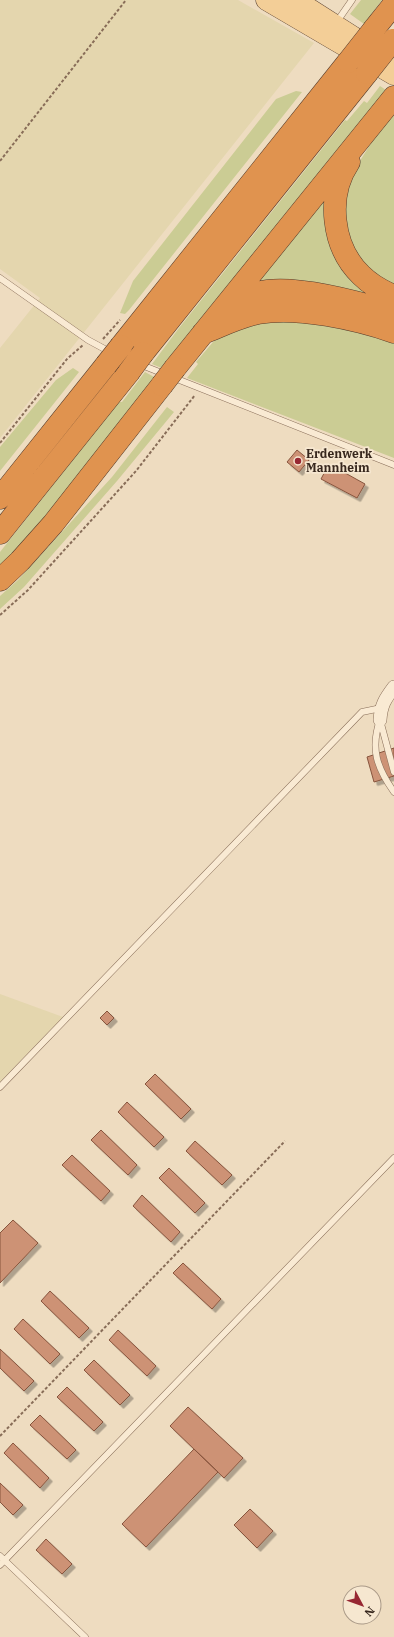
<svg xmlns="http://www.w3.org/2000/svg" width="394" height="1637" viewBox="0 0 394 1637" font-family="'IBM Plex Serif',serif">
	<defs>
		<filter id="shadow"><feDropShadow dx="3.5" dy="3.5" stdDeviation="0" flood-color="#0004"/></filter>
	</defs>
	<rect width="100%" height="100%" fill="#eedcc0"/>
	<!-- farmland -->
	<path fill="#e4d6ae" d="M0 0H238L314 43 0 438V348L40 298 0 269Z
		M0 994 63 1017 0 1082Z"/>
	<!-- green -->
	<path fill="#cbcc94" d="M361 0H382L364 24 350 14Z
		M380 86 386 90 164 369 152 364 179 328 345 120 347 121 364 101 367 103Z
		M296 91 302 92 129 310 125 314 120 313 133 281 276 99Z
		M394 114V286L365 267 340 228 346 188 356 167 375 137Z
		M334 181 330 224 392 301 248 287Z
		M266 316 394 337V458L187 378 198 364 196 362 219 335Z
		M73 368 79 372 0 471V447L56 380Z
		M145 372 156 378 0 574V552L119 402H122Z
		M167 407 174 412 117 481 24 587 0 609V596L18 580 112 477Z"/>
	<!-- building -->
	<path fill="#cd9275" stroke="#87543d" filter="url(#shadow)" d="M297 450 309 460 299 472 287 462Z
		M329 464 365 484 357 498 321 479Z
		M394 748V776L374 782 367 757Z
		M107 1011 114 1018 107 1025 100 1018Z
		M155 1074 191 1109 181 1119 145 1084Z
		M127 1102 164 1137 154 1147 118 1112Z
		M101 1130 137 1165 128 1175 91 1140Z
		M195 1141 232 1175 222 1185 186 1151Z
		M72 1155 110 1191 101 1201 62 1165Z
		M169 1168 205 1203 195 1213 159 1178Z
		M142 1195 180 1232 171 1242 133 1206Z
		M13 1220 38 1243 0 1283V1233Z
		M183 1263 221 1299 212 1309 173 1273Z
		M50 1291 89 1328 79 1338 41 1301Z
		M23 1319 60 1354 50 1364 14 1329Z
		M118 1330 156 1366 147 1376 109 1340Z
		M0 1349 34 1381 24 1391 0 1368Z
		M94 1360 130 1395 120 1405 84 1370Z
		M67 1387 103 1422 94 1431 57 1397Z
		M188 1407 243 1458 224 1478 170 1426Z
		M40 1415 76 1450 67 1459 30 1425Z
		M13 1443 49 1478 40 1488 4 1453Z
		M194 1449 218 1472 146 1547 122 1524Z
		M0 1483 23 1505 13 1515 0 1502Z
		M250 1509 273 1531 257 1548 234 1525Z
		M46 1539 72 1564 62 1574 36 1550Z"/>
	<g fill="none" stroke-linecap="round" stroke-linejoin="round">
		<defs>
			<path id="service" d="M336 23 352 0
				M0 278 88 340 112 353
				M139 364 394 465
				M380 720C370 749 377 768 394 792
				M380 720 394 772
				M0 1087 362 712 381 708
				M0 1556 85 1637
				M0 1565 394 1158"/>
			<path id="minor" d="M380 720C381 705 385 699 394 687"/>
			<path id="primary" d="M266 0 394 75
				M296 0 354 37 394 58"/>
			<path id="motorway" d="M374 29 394 4
				M349 162C326 196 332 247 361 275 370 284 382 291 394 296
				M225 308C236 303 247 296 258 293 291 283 361 303 394 313
				M203 333C221 326 239 317 258 313 298 306 356 319 394 332
				M121 346 348 62
				M143 353 367 73
				M175 368 394 97
				M0 498 106 365
				M0 533 129 372
				M0 580 20 561 53 524 162 385"/>
		</defs>
		<!-- service casing -->
		<use href="#service" stroke="#886d58" stroke-width="7"/>
		<!-- minor casing -->
		<use href="#minor" stroke="#886d58" stroke-width="14"/>
		<!-- primary casing -->
		<use href="#primary" stroke="#553c2c" stroke-width="21"/>
		<!-- motorway casing -->
		<use href="#motorway" stroke="#553c2c" stroke-width="23"/>
		<!-- path -->
		<path stroke="#886d58" stroke-width="2" stroke-dasharray="3 2" stroke-linecap="butt" d="M0 161 126 0
			M103 339 120 320
			M0 443 67 359 83 345
			M0 615 28 590 136 471 195 395
			M0 1436 285 1141"/>
		<!-- service -->
		<use href="#service" stroke="#f9ead3" stroke-width="6"/>
		<!-- minor -->
		<use href="#minor" stroke="#f9ead3" stroke-width="13"/>
		<!-- primary -->
		<use href="#primary" stroke="#f3ce97" stroke-width="20"/>
		<!-- motorway -->
		<use href="#motorway" stroke="#e0934f" stroke-width="22"/>
		<defs>
			<path id="motorway-bridge" d="M348 62 374 29
				M367 73 393 40
				M106 365 121 346
				M129 372 143 353
				M162 385 175 368"/>
		</defs>
		<!-- motorway-bridge casing -->
		<use href="#motorway-bridge" stroke="#553c2c" stroke-width="23" stroke-linecap="butt"/>
		<!-- motorway-bridge -->
		<use href="#motorway-bridge" stroke="#e0934f" stroke-width="22"/>
	</g>
	<!-- markers -->
	<circle fill="#972732" stroke="#f6e7d0" stroke-width="1.5" cx="298" cy="461" r="4"/>
	<g text-anchor="middle" stroke-width="3.5" stroke-linejoin="round" paint-order="stroke">
		<!-- poi labels -->
		<g font-size="12" font-weight="bold" fill="#37271d" stroke="#f6e7d0" text-anchor="start">
			<text x="306" y="458">Erdenwerk<tspan x="306" dy="14">Mannheim</tspan></text>
		</g>
	</g>
	<!-- north arrow -->
	<g transform="translate(362 1605) rotate(131)"><circle r="19" fill="#f6e7d0" stroke="#aa9a88"/>
	<path d="M0-3L7 15L0 10L-7 15Z" fill="#972732"/>
	<text y="-6" font-size="11" font-weight="bold" text-anchor="middle" fill="#37271d">N</text>
	</g>
</svg>
